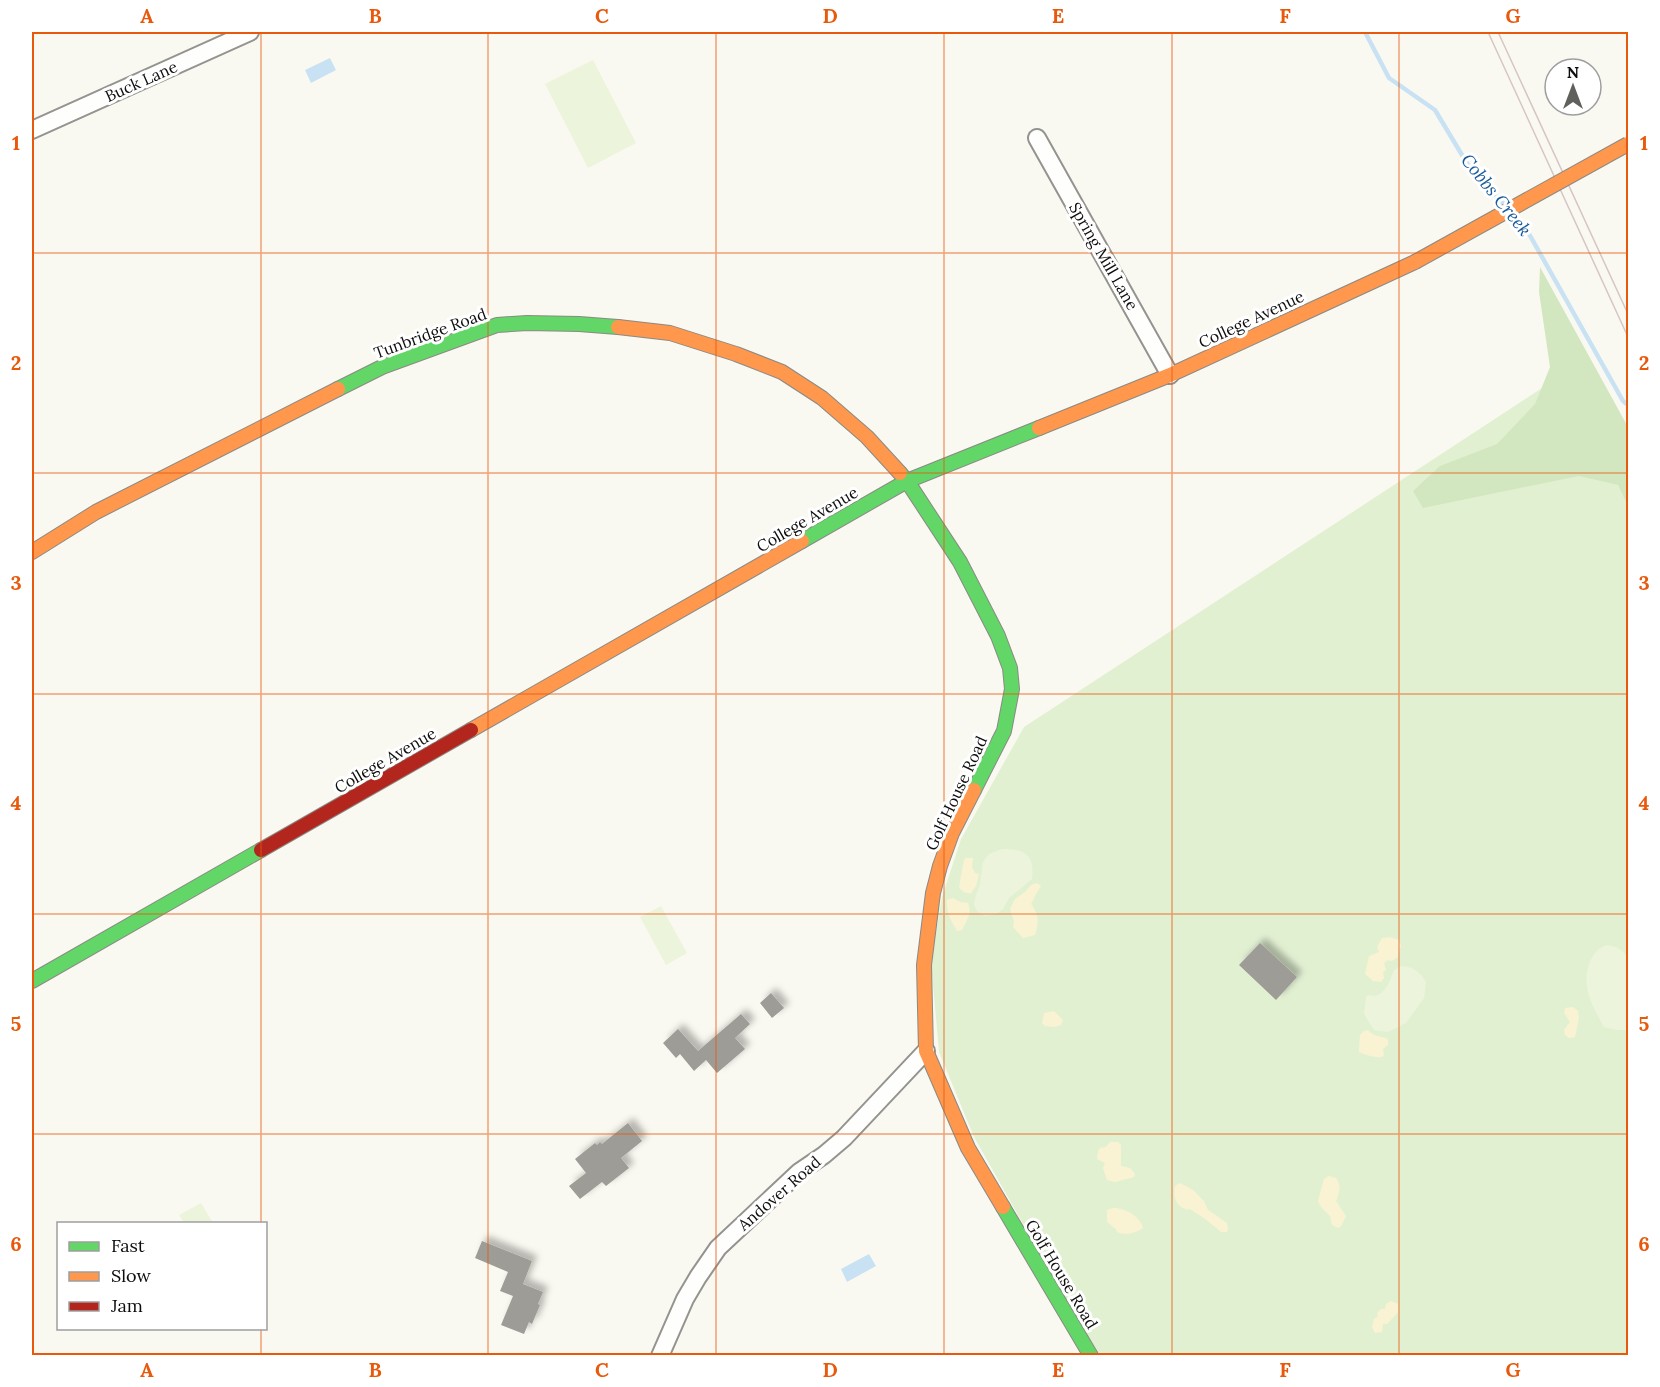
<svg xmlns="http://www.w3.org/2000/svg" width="1660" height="1387" viewBox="0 0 1660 1387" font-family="Lora,serif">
	<defs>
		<filter id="shadow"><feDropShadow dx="5.5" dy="-5.5" stdDeviation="3" flood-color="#0004"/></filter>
	</defs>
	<rect width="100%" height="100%" fill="#faf9f1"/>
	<!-- green -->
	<path fill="#e2f0d2" d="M1588 358 1628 451V1355H1097L974 1137 939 1052 931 963 942 897 961 839 1024 727Z"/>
	<!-- forest -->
	<path fill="#d2e7c0" d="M1540 267 1628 427V506L1618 485 1579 476 1423 508 1413 491 1440 466 1497 444 1535 404 1550 367 1539 292Z"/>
	<!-- sand -->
	<path fill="#f9f3d3" d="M966 858H973L972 867 975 873 979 874 976 886 971 893C966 894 962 891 959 887L964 860Z
		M1037 883 1041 886 1036 894 1031 904C1039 915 1039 923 1035 935L1023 938 1013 927 1014 921 1010 909 1015 899 1025 892 1031 885Z
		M953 898 960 902 968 903C972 913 967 920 962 930L957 931C951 921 946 912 947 900Z
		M1390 937 1399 940 1401 946 1397 958 1391 961 1388 960 1384 963 1386 970 1383 972 1384 978 1381 982 1373 981 1365 974 1369 956 1379 952 1377 947 1382 938Z
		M1573 1007 1578 1011 1579 1018 1575 1037 1569 1038 1565 1035 1564 1030 1570 1022 1564 1013 1565 1008Z
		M1054 1011 1063 1020 1061 1025 1054 1027 1045 1026 1042 1023 1044 1013Z
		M1368 1030C1375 1038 1379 1035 1388 1039V1045L1383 1049 1384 1055 1382 1057C1374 1058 1366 1055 1359 1052L1360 1035 1364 1031Z
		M1110 1142H1118L1121 1145V1166L1130 1168 1135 1174 1134 1177 1115 1182 1107 1180 1103 1168 1105 1163 1097 1159 1098 1151 1100 1148 1106 1147Z
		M1329 1176 1336 1178C1342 1187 1339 1193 1336 1201L1346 1216 1341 1226 1338 1228 1332 1225 1330 1216 1321 1207 1318 1201 1324 1179Z
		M1180 1183 1193 1190 1204 1201 1208 1210 1227 1223 1228 1229 1227 1232H1221C1212 1224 1203 1217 1193 1211 1185 1206 1192 1212 1183 1208 1175 1204 1173 1194 1175 1186Z
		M1113 1208C1125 1208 1140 1216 1143 1228 1136 1233 1125 1236 1117 1232L1116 1229 1107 1222V1210Z
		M1391 1301 1398 1304V1312L1387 1324H1383L1382 1332 1375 1333 1372 1327 1374 1319 1378 1317 1377 1313 1381 1309H1385L1386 1304Z"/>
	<!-- pitch -->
	<path fill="#ecf4db" d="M593 60 636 143 588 168 545 84Z
		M1002 849C1024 849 1035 854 1032 879L1009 898 1003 909 996 914 985 916 977 911 974 905 976 895 980 884 983 862 989 854Z
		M661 906 687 953 666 965 640 917Z
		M1607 945C1617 946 1625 951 1628 960V1027L1627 1030H1617L1604 1027C1593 1007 1580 985 1590 962 1594 953 1598 948 1607 945Z
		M1401 966C1414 967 1420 972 1426 982L1424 998 1406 1023 1388 1032 1374 1030 1364 1014 1366 997 1368 995C1384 1000 1390 981 1394 970Z
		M201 1203 213 1223H184L179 1215Z"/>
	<!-- water -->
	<path fill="#c8e2f3" d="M330 58 336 70 311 83 305 70Z
		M869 1254 876 1266 847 1282 841 1269Z"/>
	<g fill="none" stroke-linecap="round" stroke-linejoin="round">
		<!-- stream -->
		<path stroke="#c8e2f3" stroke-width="4.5" d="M1365 32 1389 78 1435 110 1471 170 1504 204
			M1513 215 1528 232 1623 401 1628 405"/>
	</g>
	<!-- building -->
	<path fill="#9d9c97" filter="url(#shadow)" d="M1260 943 1297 977 1276 1000 1239 965Z
		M771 993 784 1008 772 1018 760 1003Z
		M741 1014 750 1024 735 1038 745 1049 717 1073 706 1060 694 1071 680 1054 676 1058 663 1043 678 1029 698 1051Z
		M628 1123 642 1141 621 1158 629 1168 606 1186 602 1182 580 1199 569 1186 586 1173 575 1159 595 1143 597 1145 600 1142 602 1144Z
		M482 1241 532 1261 523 1284 543 1292 538 1304 540 1305 532 1324 529 1322 524 1334 501 1325 513 1296 500 1291 508 1272 475 1258Z"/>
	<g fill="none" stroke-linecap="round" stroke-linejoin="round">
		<defs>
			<path id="street" d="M32 130 250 32
				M1037 138 1170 375
				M660 1356 685 1299 698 1277 718 1248 799 1172 824 1155 844 1138 926 1051"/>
			<path id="fast" d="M338 389 382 367 497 325 527 323 579 324 618 327
				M900 473 907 481 960 562 998 636 1010 668 1012 689 1004 731 974 790
				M802 541 907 481 1039 428
				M32 981 261 850
				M1003 1207 1091 1356"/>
			<path id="slow" d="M618 327 670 333 736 354 782 372 822 398 867 437 900 473
				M1039 428 1170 375 1415 262
				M32 552 96 512 338 389
				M471 730 802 541
				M974 790 952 833 940 866 933 893 924 965 926 1051 968 1148 1003 1207"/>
			<path id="jam" d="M261 850 471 730"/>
		</defs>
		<!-- street casing -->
		<use href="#street" stroke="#949390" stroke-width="20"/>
		<!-- fast casing -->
		<use href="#fast" stroke="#8a8a86" stroke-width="16"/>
		<!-- slow casing -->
		<use href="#slow" stroke="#8a8a86" stroke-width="16"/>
		<!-- jam casing -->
		<use href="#jam" stroke="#8a8a86" stroke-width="16"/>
		<!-- street -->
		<use href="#street" stroke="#fefefd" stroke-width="16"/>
		<!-- fast -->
		<use href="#fast" stroke="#63d668" stroke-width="14"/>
		<!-- slow -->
		<use href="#slow" stroke="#ff974d" stroke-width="14"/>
		<!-- jam -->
		<use href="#jam" stroke="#b3261e" stroke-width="14"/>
		<!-- tram -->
		<path stroke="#d6c5c4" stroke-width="1.5" d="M1488 32 1628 337
			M1498 32 1628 314"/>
		<defs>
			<path id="slow-bridge" d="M1415 262 1628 144"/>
		</defs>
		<!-- slow-bridge casing -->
		<use href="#slow-bridge" stroke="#8a8a86" stroke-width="16" stroke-linecap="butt"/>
		<!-- slow-bridge -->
		<use href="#slow-bridge" stroke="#ff974d" stroke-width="14"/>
	</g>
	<!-- grid -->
	<path fill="none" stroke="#e8590c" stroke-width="1.5" stroke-opacity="0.55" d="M261 32V1224M488 32V1356M716 32V1356M944 32V1356M1172 32V1356M1399 32V1356M32 253H1628M32 473H1628M32 694H1628M32 914H1628M32 1134H1628M261 1328V1356"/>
	<g text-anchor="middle" stroke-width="6" stroke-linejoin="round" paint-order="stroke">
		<!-- street labels -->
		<g font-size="16" fill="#0d0d0d" stroke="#fff">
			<text transform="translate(141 81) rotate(-24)" y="6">Buck Lane</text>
			<text transform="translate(1104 256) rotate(60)" y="6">Spring Mill Lane</text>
			<text transform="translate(1251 319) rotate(-25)" y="6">College Avenue</text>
			<text transform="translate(430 333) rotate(-20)" y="6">Tunbridge Road</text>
			<text transform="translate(807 519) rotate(-30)" y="6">College Avenue</text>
			<text transform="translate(385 760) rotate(-30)" y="6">College Avenue</text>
			<text transform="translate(956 793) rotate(-65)" y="6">Golf House Road</text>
			<text transform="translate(779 1193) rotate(-41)" y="6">Andover Road</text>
			<text transform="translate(1062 1274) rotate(59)" y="6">Golf House Road</text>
		</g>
		<!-- water labels -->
		<g font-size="18" font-style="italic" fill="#1a5b9a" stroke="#fff">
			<text transform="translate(1496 195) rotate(51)" y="6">Cobbs Creek</text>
		</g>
	</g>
	<!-- border -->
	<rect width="1660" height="1387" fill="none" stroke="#ffffff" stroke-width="66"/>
	<!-- legend -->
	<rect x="57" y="1222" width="210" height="108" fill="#ffffff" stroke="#9e9e9e" stroke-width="1.5"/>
	<rect x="69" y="1242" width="30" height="9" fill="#63d668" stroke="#9e9e9e" stroke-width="1.5"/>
	<text x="111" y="1252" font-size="18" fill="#0d0d0d">Fast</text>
	<rect x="69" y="1272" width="30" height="9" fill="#ff974d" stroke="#9e9e9e" stroke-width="1.5"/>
	<text x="111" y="1282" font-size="18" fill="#0d0d0d">Slow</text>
	<rect x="69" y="1302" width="30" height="9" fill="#b3261e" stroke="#9e9e9e" stroke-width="1.5"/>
	<text x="111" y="1312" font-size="18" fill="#0d0d0d">Jam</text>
	<!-- north arrow -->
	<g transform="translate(1573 87)"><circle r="28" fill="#ffffff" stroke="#9e9e9e" stroke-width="1.5"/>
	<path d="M0-4.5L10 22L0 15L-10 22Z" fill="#60605d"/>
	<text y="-9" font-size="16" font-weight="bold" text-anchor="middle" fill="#0d0d0d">N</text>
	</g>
	<rect x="33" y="33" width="1594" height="1321" fill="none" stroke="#e8590c" stroke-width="2"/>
	<g font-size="20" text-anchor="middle" font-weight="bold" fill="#e8590c">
		<text x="147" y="23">A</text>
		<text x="375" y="23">B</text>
		<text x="602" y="23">C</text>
		<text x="830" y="23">D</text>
		<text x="1058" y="23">E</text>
		<text x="1285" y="23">F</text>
		<text x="1513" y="23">G</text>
		<text x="16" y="150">1</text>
		<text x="1644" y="150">1</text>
		<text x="16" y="370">2</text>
		<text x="1644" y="370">2</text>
		<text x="16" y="590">3</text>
		<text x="1644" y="590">3</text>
		<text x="16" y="810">4</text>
		<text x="1644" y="810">4</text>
		<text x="16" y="1031">5</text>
		<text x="1644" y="1031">5</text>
		<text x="16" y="1251">6</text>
		<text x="1644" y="1251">6</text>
		<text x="147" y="1377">A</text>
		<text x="375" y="1377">B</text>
		<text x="602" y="1377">C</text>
		<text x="830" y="1377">D</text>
		<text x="1058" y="1377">E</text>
		<text x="1285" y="1377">F</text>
		<text x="1513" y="1377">G</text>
	</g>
</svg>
